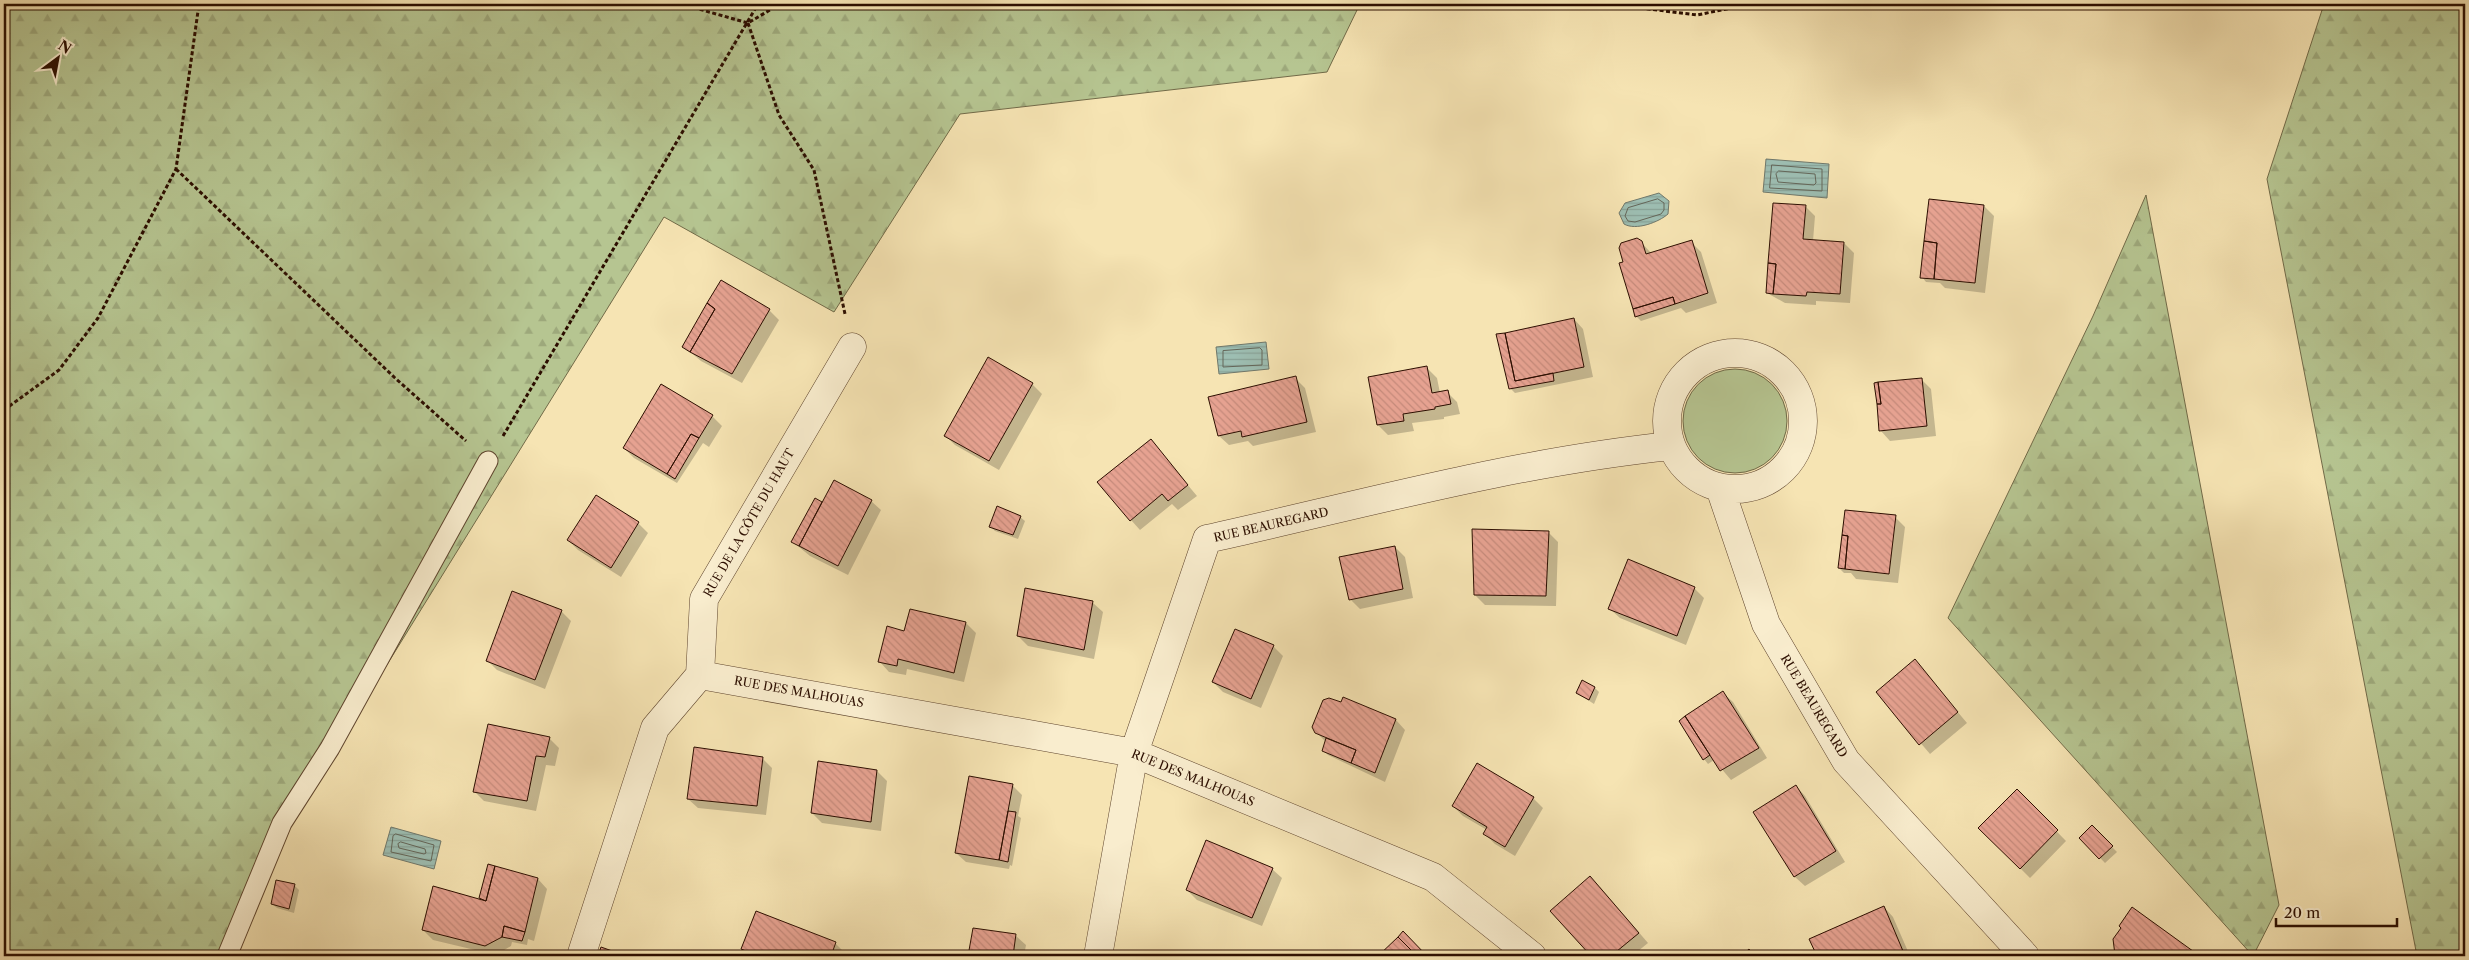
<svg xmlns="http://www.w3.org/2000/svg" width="2469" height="960" viewBox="0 0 2469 960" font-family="'Libre Caslon Text',serif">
	<defs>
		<pattern id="forest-firs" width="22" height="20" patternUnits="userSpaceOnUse" patternTransform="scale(1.25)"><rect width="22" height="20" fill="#b6c591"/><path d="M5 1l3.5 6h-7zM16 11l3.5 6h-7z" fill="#9da87b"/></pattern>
		<pattern id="water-rules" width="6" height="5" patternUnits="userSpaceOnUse" patternTransform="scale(1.25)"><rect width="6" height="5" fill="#9dbeb2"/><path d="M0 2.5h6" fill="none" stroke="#87a297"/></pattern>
		<pattern id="building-back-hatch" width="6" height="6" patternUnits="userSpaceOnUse" patternTransform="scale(1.25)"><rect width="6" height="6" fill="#e6a291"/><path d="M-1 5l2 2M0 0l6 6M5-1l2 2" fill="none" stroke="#c58a7b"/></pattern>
	</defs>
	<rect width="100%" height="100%" fill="#f6e4b3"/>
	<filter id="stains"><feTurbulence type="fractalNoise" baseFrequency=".004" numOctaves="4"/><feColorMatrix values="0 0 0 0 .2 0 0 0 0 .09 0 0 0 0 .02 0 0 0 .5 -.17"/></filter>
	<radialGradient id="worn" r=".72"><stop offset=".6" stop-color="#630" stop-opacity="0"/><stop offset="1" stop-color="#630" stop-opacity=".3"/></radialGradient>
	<!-- grass -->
	<path fill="#b6c591" stroke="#716a48" d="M1683 421a52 52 0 1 1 104 0a52 52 0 1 1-104 0Z"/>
	<!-- forest -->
	<path fill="url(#forest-firs)" stroke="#716a48" d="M4 4H1332L1358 8 1327 72 960 114 834 312 664 217 284 831 235 956H4Z
		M2324 4H2465V956H2417L2267 179Z
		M2146 195 2279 905 2253 956 1948 618 2093 316Z"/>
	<!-- water -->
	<path fill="url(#water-rules)" stroke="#70786b" d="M1766 159 1829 164 1827 198 1763 192Z
		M1659 193 1669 201 1668 214C1659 222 1636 231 1624 224L1619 213 1625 203Z
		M1266 342 1269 369 1219 374 1216 347Z
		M391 827 441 841 434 869 383 855Z"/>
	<!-- shadow -->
	<path fill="#0003" d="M1805 206 1815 216 1813 241 1844 243 1854 253 1850 303 1816 301V305L1785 303 1767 293Z
		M1984 206 1994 216 1985 293 1945 288 1940 283 1926 282 1922 277Z
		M1641 242 1652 254 1691 242 1701 252 1717 303 1686 313 1681 308 1641 321 1636 316 1625 263Z
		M769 310 779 320 742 383 701 361 683 346Z
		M1574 319 1583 329 1593 377 1515 393 1510 388Z
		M1427 368 1437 378 1440 393 1447 392 1457 402 1460 414 1444 417V419L1412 423 1414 431 1388 435 1378 425 1370 378Z
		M1295 378 1305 388 1316 432 1253 446 1248 441 1229 445 1219 436Z
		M1921 379 1931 389 1936 436 1890 441 1881 431 1876 384Z
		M1032 384 1042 394 999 470 955 445 946 436Z
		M661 386 712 416 722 426 709 447 703 443 677 483 634 458 624 448Z
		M1151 441 1197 496 1178 510 1172 504 1140 530 1131 520Z
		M597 497 638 523 648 533 621 577 578 550 568 540Z
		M816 500 823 503 871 501 881 510 848 575 810 556 793 542Z
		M1020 517 1025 521 1018 539 995 531 990 526Z
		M1895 517 1905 527 1898 583 1856 579 1851 573H1844L1839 568Z
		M1474 531 1548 532 1558 542 1556 606 1485 605 1475 595V585L1473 583Z
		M1395 547 1405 557 1413 598 1360 609 1350 599Z
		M1694 588 1704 598 1686 645 1620 618 1610 609Z
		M1026 590 1093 603 1103 612 1094 659 1028 646 1018 636Z
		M910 610 966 623 976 633 964 682 907 669 906 675 889 672 880 662 904 632Z
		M561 611 571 621 545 689 497 670 487 660Z
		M1273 646 1283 656 1261 708 1223 692 1213 682Z
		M1915 661 1967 723 1930 754 1877 692Z
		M1595 688 1599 692 1594 704 1577 693Z
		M1723 693 1733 702 1767 758 1731 780 1714 760 1708 764 1704 759Z
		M1344 699 1396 720 1405 730 1385 782 1328 755 1323 750 1326 742 1316 732Z
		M549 738 559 748 555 766 546 765 536 811 484 801 474 791Z
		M762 758 772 768 766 815 698 808 688 799Z
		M877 771 887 781 881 831 822 823 812 813Z
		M1012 785 1022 795 1018 816 1021 818 1012 866 1010 865 1009 869 966 862 956 853Z
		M1796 786 1805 796 1845 862 1805 886 1795 877 1754 812Z
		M2017 791 2066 841 2030 878 1980 828Z
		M1533 798 1543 808 1515 856 1495 844 1485 834 1487 830 1463 816 1453 806Z
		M2092 827 2117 852 2105 863 2081 838Z
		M1272 869 1282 878 1262 926 1197 900 1187 890Z
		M538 879 547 889 534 941 528 939 527 945 512 942 511 946 496 955 433 940 423 930 483 901 480 898Z
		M294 885 299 890 294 913 277 908 272 904Z
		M1600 887 1648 943 1632 956H1592L1552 911Z
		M1884 907 1893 917 1910 956H1819L1811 939Z
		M974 929 1016 936 1026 945 1024 956H970Z
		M835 943 845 953 844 956H750L743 949Z
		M2116 954 2196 955 2198 956H2118Z"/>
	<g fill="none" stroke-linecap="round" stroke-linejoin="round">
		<!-- shore -->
		<path stroke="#646659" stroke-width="1" d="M1772 165 1822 169V191L1770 188Z
			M1779 171 1815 174 1816 183 1814 185 1778 182 1776 174Z
			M1658 199 1664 203V210L1661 214 1635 222 1628 221 1625 216 1628 208Z
			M1260 348 1262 350V365L1223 367V351Z
			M396 834 434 845 431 861 391 852 393 836Z
			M401 842 425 849 426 853 424 854 399 848 398 844Z"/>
	</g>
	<!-- building -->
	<path fill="url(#building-back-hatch)" stroke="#2c0e00" d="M1929 199 1984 205 1975 283 1934 279 1937 243 1924 241Z
		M1773 203 1806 205 1803 239 1844 242 1840 294 1807 292 1806 296 1773 294 1776 264 1768 263Z
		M1637 238 1642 241 1646 254 1692 240 1708 293 1675 304 1673 297 1633 309 1619 263 1623 262 1619 248 1621 243Z
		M1924 241 1937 243 1934 279 1920 278Z
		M1768 263 1776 264 1773 294 1766 293Z
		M721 280 770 309 732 374 690 352 715 309 707 303Z
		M1673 297 1675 304 1635 317 1633 309Z
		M707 303 715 309 690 352 682 347Z
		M1574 318 1584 367 1515 381 1505 333Z
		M1505 333 1515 381 1553 373 1554 381 1509 389 1496 334Z
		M988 357 1033 383 989 461 944 436Z
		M1427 366 1432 393 1448 390 1451 404 1435 407V409L1403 414 1404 421 1377 425 1368 377Z
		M1296 376 1307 422 1242 437 1241 431 1218 436 1208 397Z
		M1922 378 1927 426 1879 431 1877 404H1881L1878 382Z
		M1878 382 1881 404H1877L1874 383Z
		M661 384 713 415 699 438 691 434 667 474 623 448Z
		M691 434 699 438 675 479 667 474Z
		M1151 439 1188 485 1168 501 1162 494 1130 521 1097 482Z
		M834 480 872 500 838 566 799 546Z
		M596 495 639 522 611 568 567 540Z
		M815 498 822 502 799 546 791 542Z
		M997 506 1021 516 1013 535 989 527Z
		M1845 510 1896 515 1889 574 1845 569 1848 536 1842 535Z
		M1472 529 1549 531 1546 596 1474 595Z
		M1842 535 1848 536 1845 569 1838 568Z
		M1395 546 1403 589 1349 600 1339 557Z
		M1628 559 1695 587 1677 636 1608 609Z
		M1025 588 1093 601 1084 650 1017 636Z
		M512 591 562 610 535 680 486 661Z
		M910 609 966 622 954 673 898 659 897 666 878 662 887 626 904 631Z
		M1235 629 1274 645 1251 699 1212 682Z
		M1915 659 1958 712 1919 745 1876 692Z
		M1582 680 1595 687 1589 700 1576 693Z
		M1723 691 1759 748 1720 771 1685 716Z
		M1343 697 1396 719 1375 773 1351 763 1356 750 1315 733 1312 727 1323 700 1329 698 1341 702Z
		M1685 716 1710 755 1703 760 1679 721Z
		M488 724 550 737 545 757 536 756 527 801 473 792Z
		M1326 738 1356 750 1351 763 1322 751Z
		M694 747 763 757 757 806 687 799Z
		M818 761 877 770 871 822 811 813Z
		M1477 763 1534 797 1505 847 1483 834 1487 827 1452 806Z
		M969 776 1013 784 999 860 955 853Z
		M1796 785 1836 851 1794 877 1753 812Z
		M2017 789 2058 830 2020 869 1978 828Z
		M1008 811 1016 812 1008 862 999 860Z
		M2092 825 2113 846 2099 859 2079 838Z
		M1206 840 1273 868 1252 918 1186 890Z
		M488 864 495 866 486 901 479 898Z
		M495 866 538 878 525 932 504 926 502 937 485 946 422 930 433 886 486 901Z
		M1590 876 1639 933 1611 956H1591L1550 911Z
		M276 880 295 884 289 909 271 904Z
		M1884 906 1903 951 1890 956H1817L1809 939Z
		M2132 907 2197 954 2195 956 2115 955 2113 939 2121 928 2119 926Z
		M756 911 836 942 831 956H759L741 949Z
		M504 926 525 932 522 941 502 937Z
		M973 928 1016 934 1013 956H968Z
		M1403 931 1427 956H1417L1398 937Z
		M1398 937 1417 956H1378Z
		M601 947 615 952 613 956H598Z
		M1749 949 1755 956H1741Z"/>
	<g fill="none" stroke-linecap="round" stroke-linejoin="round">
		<defs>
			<path id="service" d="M227 956 282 823 330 748 488 461"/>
			<path id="minor" d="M1667 421a68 68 0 1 1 136 0a68 68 0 1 1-136 0Z
				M1720 488 1766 624 1846 761 2025 956
				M700 675 1134 753 1433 877 1532 956
				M581 956 655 728 700 675 704 599 852 347
				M1098 956 1134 753 1207 539C1360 505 1514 462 1671 446"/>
		</defs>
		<!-- service casing -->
		<use href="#service" stroke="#5e442d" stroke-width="21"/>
		<!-- minor casing -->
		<use href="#minor" stroke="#5e442d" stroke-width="29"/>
		<!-- path -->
		<path stroke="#2c0e00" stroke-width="3" stroke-dasharray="4 2.5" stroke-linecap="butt" d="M681 4 748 23 780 4
			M1608 4 1697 15 1751 4
			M748 23 779 115 814 170 845 314
			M176 169 395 378 466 441
			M4 410 59 370 98 318 176 169 199 4
			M503 436 758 4"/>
		<!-- service -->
		<use href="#service" stroke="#f9edce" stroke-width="19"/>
		<!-- minor -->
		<use href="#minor" stroke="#f9edce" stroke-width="28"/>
	</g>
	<g text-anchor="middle" stroke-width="4" stroke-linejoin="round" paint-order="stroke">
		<!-- street labels -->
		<g font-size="12" fill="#2c0e00" stroke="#f9edce">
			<text transform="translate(749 523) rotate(-60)" y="4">RUE DE LA CÔTE DU HAUT</text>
			<text transform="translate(1271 525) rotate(-13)" y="4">RUE BEAUREGARD</text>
			<text transform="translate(799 692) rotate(10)" y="4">RUE DES MALHOUAS</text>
			<text transform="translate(1814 706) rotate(59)" y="4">RUE BEAUREGARD</text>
			<text transform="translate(1193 778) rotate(22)" y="4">RUE DES MALHOUAS</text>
		</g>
	</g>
	<!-- margin -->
	<rect width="2469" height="960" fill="none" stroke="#f6e4b3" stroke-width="20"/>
	<rect x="5" y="5" width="2459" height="950" fill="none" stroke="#2c0e00" stroke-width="2.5"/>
	<rect x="10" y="10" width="2449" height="940" fill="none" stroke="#2c0e00"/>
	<!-- north arrow -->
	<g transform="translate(58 58) rotate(32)" stroke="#f9edce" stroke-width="4" paint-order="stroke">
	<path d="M0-4L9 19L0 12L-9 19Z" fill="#2c0e00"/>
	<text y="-8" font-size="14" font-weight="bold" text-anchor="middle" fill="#2c0e00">N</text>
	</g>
	<!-- scale -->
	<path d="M2276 918v8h121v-8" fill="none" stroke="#2c0e00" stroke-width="2.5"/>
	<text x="2284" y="918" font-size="15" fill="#2c0e00" stroke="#f9edce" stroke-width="4" paint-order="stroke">20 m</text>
	<rect width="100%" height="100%" filter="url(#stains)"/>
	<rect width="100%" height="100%" fill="url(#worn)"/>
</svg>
